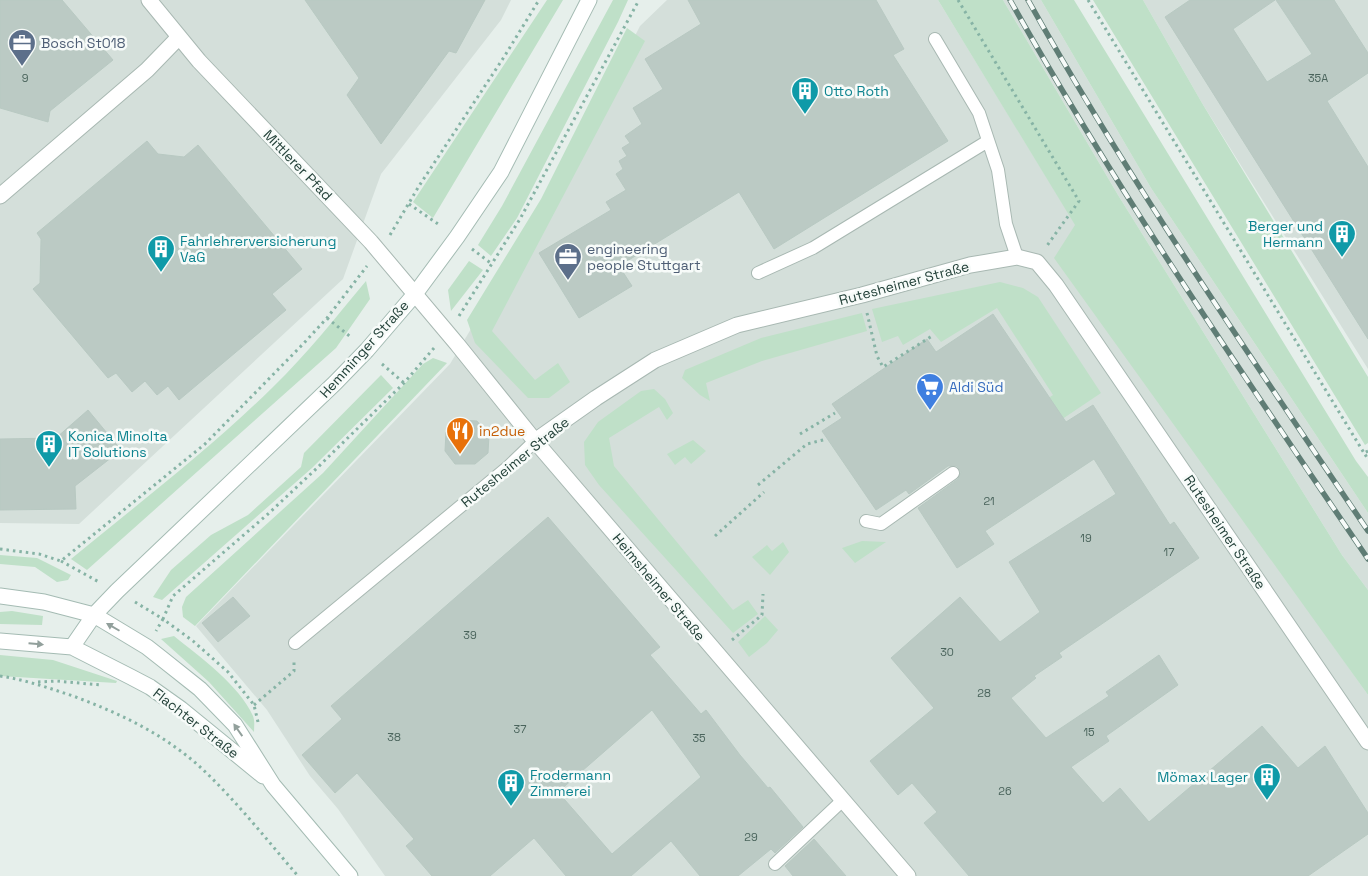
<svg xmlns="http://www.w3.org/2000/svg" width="1368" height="876" viewBox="0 0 1368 876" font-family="'Space Grotesk',sans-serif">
	<rect width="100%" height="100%" fill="#e6efeb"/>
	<!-- built -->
	<path fill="#d4dfda" d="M0 0H511L501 20 381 174 343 279 79 524 0 523Z
		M667 0H938L1332 644 1368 695V876H385L338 809 310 776 267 710 196 626 450 364 572 160 640 26Z
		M1003 0H1041L1151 188 1368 513V590L1342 555 1118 195Z
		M1143 0H1368V369L1202 103Z"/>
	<!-- green -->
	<path fill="#bfe0c8" d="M547 0H563L433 218 413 202Z
		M613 0H628L618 22 517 218 491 256 478 245 502 206Z
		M938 0H1003L1118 195 1342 555 1368 590V695L1054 258 1075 225Z
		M1041 0H1074L1356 461 1368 477V513L1151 188Z
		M1093 0H1143L1202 103 1368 377V443L1365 445Z
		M627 28 645 41 492 331 535 380 558 363 570 382 549 398H528L475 343 467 320 541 199Z
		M469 261 483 270 451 311 448 290Z
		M366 281 370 299 336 348 87 570 71 559C139 503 210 449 273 387 307 354 336 317 366 281Z
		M1000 282 1023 288 1038 297 1101 393 1040 434 1026 413 1053 395 997 308 941 342 930 329 903 345 898 336 882 342 872 309Z
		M862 313 867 331 762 361 706 383 710 401 700 395 682 378 685 370 761 338Z
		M433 358 447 363 195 626 183 617 182 607 186 597 323 473 423 364Z
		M381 375 393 388 312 468 162 600 153 597 171 570 211 535 248 515 301 467 304 453Z
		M654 389 665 399 673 413 667 420 659 407 609 438 614 466 733 610 748 600 758 614 733 633 599 485 585 465 584 442 598 422 641 391Z
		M693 440 706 451 691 464 685 457 675 465 667 454Z
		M862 541 886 542 855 563 842 548Z
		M783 542 789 552 770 575 752 557 767 545 772 551Z
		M0 555 37 558 71 575 68 580 57 582 35 567 0 564Z
		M12 611 43 616 42 625 0 624V612Z
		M765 616 778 630 767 643 749 657 738 642Z
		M174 636C201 658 238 684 253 716 255 721 254 727 254 732L209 682 161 639Z
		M0 655 53 660 117 681 116 683 0 676Z"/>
	<!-- building -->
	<path fill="#bbcac4" stroke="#b8c9c2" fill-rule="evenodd" d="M0 0H62L113 60 50 111 48 122 0 108Z
		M305 0H485L456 53 449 51 381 144 347 95 359 78Z
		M688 0H876L904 49 893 55 948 141 774 249 739 192 619 266 632 286 579 318 539 253 611 210 606 202 626 190 616 174 623 169 619 161 627 156 622 148 630 143 625 136 642 124 633 108 663 89 645 59 701 24Z
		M1190 0H1275L1233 29 1267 82 1312 54 1276 0H1334L1368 53V73L1327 101 1368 167V339L1165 17Z
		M147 141 158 154 184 157 198 145 302 269 272 294 286 310 179 400 168 386 157 395 145 381 132 392 116 373 108 378 33 289 40 283 41 239 37 233Z
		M993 314 1066 422 1093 405 1170 525 1174 522 1199 558 1059 653 1062 657 1034 676 1036 678 1011 698 1046 738 1109 696 1106 692 1159 655 1178 685 1106 736 1109 741 1071 767 1103 803 1120 788 1149 822 1262 726 1298 768 1325 746 1368 813V834L1308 876H969L924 823 937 812 912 783 898 795 870 761 934 708 891 658 960 597 1000 642 1040 612 1009 562 1116 494 1094 459 985 531 994 544 957 568 918 508 958 479 961 472 957 466H948L909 494 906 490 876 510 822 431 842 418 832 404 927 339 936 352Z
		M88 410 121 450 75 486 76 509 0 510V439L56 438Z
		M460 420 477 421 489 435 488 453 475 464H455L445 451 446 432Z
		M548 517 660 647 650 655 701 714 706 710 740 755 768 788 770 787 803 827 775 853 771 849 738 876H700L671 841 631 876H566L534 838 490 876H432L406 846 414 839 357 773 335 793 302 755 342 719 331 706ZM652 710 701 777 612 854 558 792Z
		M233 597 250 616 218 642 202 623Z
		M814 839 846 876H793L785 866Z"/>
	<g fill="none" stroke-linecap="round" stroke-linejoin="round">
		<defs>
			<path id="lane" d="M935 39 979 113 998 170 1006 224 1017 257
				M758 273 813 248 988 141
				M866 521 881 524 953 473
				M295 643 507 468 535 441
				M775 864 843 800"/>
			<path id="street" d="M149 0 199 61 371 242 457 344 535 441 908 876
				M0 196 147 70 179 37
				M535 441 596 398 655 360 737 325 862 295 970 265 1017 257 1037 262 1056 285 1368 742"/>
			<path id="secondary" d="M0 596 44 602 94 615 147 647 161 658 200 689 235 725 273 785 350 876
				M0 641 72 647 131 677 150 687 181 709 263 776
				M72 647 94 615 117 591 335 383 367 350 415 294 457 237 501 172 589 0"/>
		</defs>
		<!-- lane casing -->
		<use href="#lane" stroke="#a8b8b2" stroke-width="14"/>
		<!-- street casing -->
		<use href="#street" stroke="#a8b8b2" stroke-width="17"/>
		<!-- secondary casing -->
		<use href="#secondary" stroke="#a4bbb3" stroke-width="17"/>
		<!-- path -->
		<path stroke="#86b3a5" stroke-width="3" stroke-dasharray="2.5 4" stroke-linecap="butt" d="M958 0 1079 201 1046 247
			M1088 0 1364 453
			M409 204 441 226
			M390 235 419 186 504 57 539 0
			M472 249 492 264
			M867 313 877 356 883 367 932 336
			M459 316 520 219 639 0
			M327 318 352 338
			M382 364 404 383
			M800 434 835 413
			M1368 451 1364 453 1368 459
			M758 485 807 444 827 439
			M715 536 764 492
			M0 549 39 554 61 561 205 444 304 343 327 318 367 266
			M61 561 99 582
			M135 602 163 619 156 631
			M732 640 762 615 763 594
			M0 676C26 680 49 688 73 696 119 713 162 733 199 766 235 799 266 839 298 876
			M38 682 56 681 101 685
			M254 705 294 671V661
			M258 722 254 705 228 672 193 641 163 619 173 596 268 514 317 468 404 383 434 348"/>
		<!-- lane -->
		<use href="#lane" stroke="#fff" stroke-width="12"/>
		<!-- street -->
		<use href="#street" stroke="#fff" stroke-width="15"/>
		<!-- secondary -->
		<use href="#secondary" stroke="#fff" stroke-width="15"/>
		<defs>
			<path id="rail" d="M1010 0C1118 193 1244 376 1368 559
				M1028 0C1130 183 1251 357 1368 531"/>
		</defs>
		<!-- rail casing -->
		<use href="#rail" stroke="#5f7d75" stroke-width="5.5"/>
		<!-- rail -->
		<use href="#rail" stroke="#f7fbf9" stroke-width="4" stroke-dasharray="11" stroke-linecap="butt"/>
	</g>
	<!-- one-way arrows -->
	<defs><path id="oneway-solid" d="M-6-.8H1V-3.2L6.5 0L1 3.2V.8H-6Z" transform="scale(1.25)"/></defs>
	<g fill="#92a09c">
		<use href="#oneway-solid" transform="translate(113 627) rotate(-150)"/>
		<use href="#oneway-solid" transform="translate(36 644) rotate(5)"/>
		<use href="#oneway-solid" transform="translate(238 730) rotate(-125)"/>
	</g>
	<!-- icons -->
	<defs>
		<symbol id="office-pin" viewBox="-11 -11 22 30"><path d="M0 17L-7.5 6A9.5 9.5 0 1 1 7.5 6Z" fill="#5c6f8a" stroke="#f7fbf9"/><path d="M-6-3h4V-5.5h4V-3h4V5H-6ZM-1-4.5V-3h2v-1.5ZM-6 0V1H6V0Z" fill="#fff"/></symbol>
		<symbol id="building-pin" viewBox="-11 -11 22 30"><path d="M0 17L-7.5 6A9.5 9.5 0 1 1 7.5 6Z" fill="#0f9aa8" stroke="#f7fbf9"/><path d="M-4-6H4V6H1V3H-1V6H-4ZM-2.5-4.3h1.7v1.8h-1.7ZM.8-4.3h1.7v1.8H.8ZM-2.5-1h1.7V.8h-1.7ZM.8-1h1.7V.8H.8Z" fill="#fff"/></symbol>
		<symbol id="supermarket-pin" viewBox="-11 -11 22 30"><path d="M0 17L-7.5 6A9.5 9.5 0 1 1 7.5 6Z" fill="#3f7fe0" stroke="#f7fbf9"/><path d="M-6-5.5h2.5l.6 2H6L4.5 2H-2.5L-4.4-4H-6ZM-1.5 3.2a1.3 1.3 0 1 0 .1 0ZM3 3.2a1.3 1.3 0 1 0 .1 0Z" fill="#fff"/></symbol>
		<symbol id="restaurant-pin" viewBox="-11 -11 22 30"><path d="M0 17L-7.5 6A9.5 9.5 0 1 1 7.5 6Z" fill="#e8710a" stroke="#f7fbf9"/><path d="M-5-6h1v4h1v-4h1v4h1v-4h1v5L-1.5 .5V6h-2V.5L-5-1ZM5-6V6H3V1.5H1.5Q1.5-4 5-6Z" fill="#fff"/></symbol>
	</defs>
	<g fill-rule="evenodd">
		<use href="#office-pin" x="6" y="27" width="32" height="43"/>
		<use href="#building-pin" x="789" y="75" width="32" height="43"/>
		<use href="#building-pin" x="1326" y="218" width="32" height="43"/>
		<use href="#building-pin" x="145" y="233" width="32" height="43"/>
		<use href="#office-pin" x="552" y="241" width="32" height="43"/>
		<use href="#supermarket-pin" x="914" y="371" width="32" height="43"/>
		<use href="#restaurant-pin" x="444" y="415" width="32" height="43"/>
		<use href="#building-pin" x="33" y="428" width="32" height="43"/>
		<use href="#building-pin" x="1251" y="761" width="32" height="43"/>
		<use href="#building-pin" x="495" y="767" width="32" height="43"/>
	</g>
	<g text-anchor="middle" stroke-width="5" stroke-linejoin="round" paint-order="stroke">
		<!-- number labels -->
		<g font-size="11" fill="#4a645c">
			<text x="25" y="82">9</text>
			<text x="1318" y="82">35A</text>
			<text x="989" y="505">21</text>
			<text x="1086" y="542">19</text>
			<text x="1169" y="556">17</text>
			<text x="470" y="639">39</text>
			<text x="947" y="656">30</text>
			<text x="984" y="697">28</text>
			<text x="520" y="733">37</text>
			<text x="1089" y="736">15</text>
			<text x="394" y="741">38</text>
			<text x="699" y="742">35</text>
			<text x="1005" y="795">26</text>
			<text x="751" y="841">29</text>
		</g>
		<!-- service labels -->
		<g font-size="14" fill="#4e5e75" stroke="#f7fbf9" text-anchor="start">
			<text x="41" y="48">Bosch St018</text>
			<text x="587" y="254">engineering<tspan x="587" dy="16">people Stuttgart</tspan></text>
		</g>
		<!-- culture labels -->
		<g font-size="14" fill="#0d838f" stroke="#f7fbf9" text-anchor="start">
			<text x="824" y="96">Otto Roth</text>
			<text x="1323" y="231" text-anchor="end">Berger und<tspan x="1323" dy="16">Hermann</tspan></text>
			<text x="180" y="246">Fahrlehrerversicherung<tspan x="180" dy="16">VaG</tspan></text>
			<text x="68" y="441">Konica Minolta<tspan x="68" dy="16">IT Solutions</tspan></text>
			<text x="530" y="780">Frodermann<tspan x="530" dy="16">Zimmerei</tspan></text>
			<text x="1248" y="782" text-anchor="end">Mömax Lager</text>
		</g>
		<!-- street labels -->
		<g font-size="14" fill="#24423a" stroke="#f7fbf9">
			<text transform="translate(298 165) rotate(46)" y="5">Mittlerer Pfad</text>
			<text transform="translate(904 283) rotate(-15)" y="5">Rutesheimer Straße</text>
			<text transform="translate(364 349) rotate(-48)" y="5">Hemminger Straße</text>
			<text transform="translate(515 462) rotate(-39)" y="5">Rutesheimer Straße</text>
			<text transform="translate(1225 532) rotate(56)" y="5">Rutesheimer Straße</text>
			<text transform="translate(659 587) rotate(50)" y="5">Heimsheimer Straße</text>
			<text transform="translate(196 723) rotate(38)" y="5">Flachter Straße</text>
		</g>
		<!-- shop labels -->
		<g font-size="14" fill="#366cbe" stroke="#f7fbf9" text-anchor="start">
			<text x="949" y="392">Aldi Süd</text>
		</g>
		<!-- food labels -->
		<g font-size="14" fill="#c56008" stroke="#f7fbf9" text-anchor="start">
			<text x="479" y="436">in2due</text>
		</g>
	</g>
</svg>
